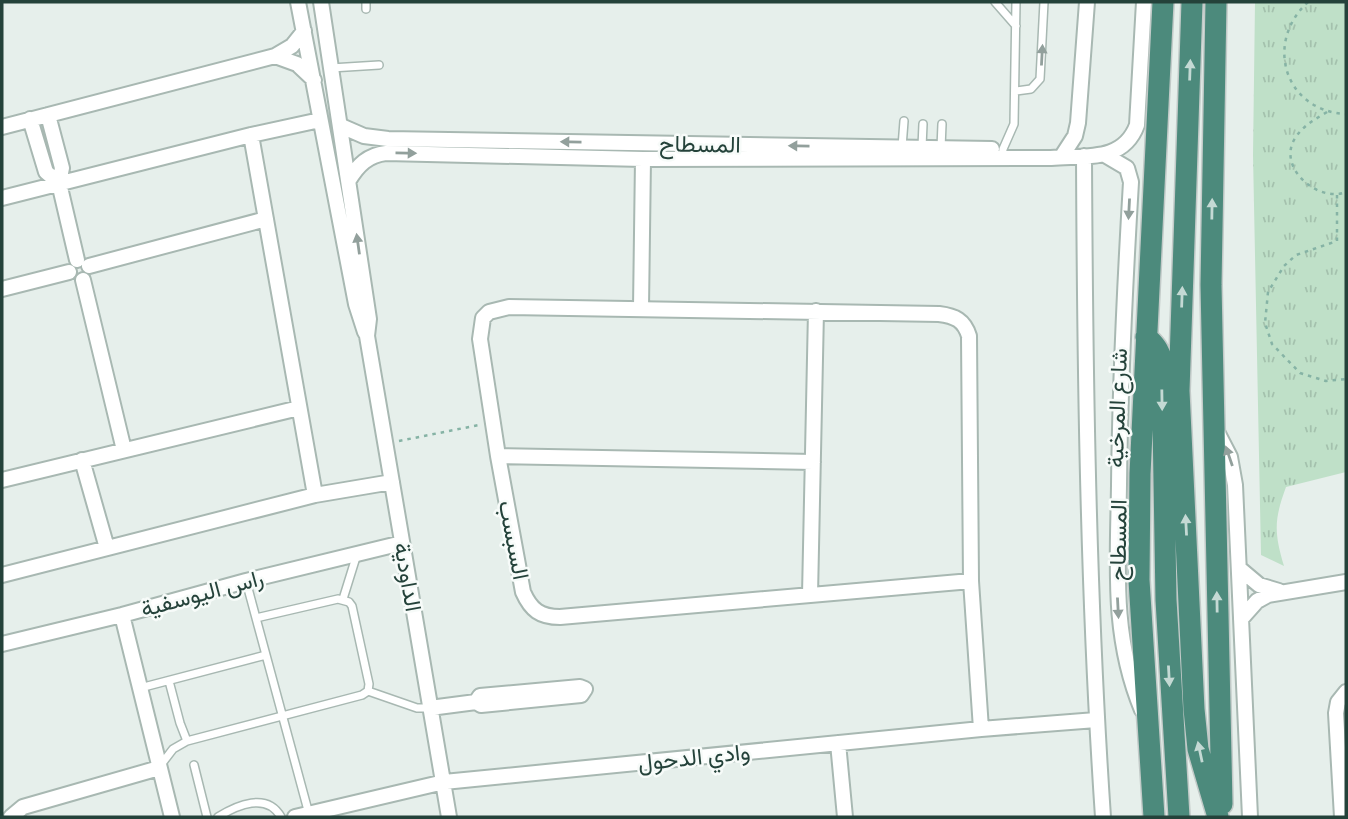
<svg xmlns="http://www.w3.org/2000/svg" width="1348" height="819" viewBox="0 0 1348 819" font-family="Karla,Vazirmatn,sans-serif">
	<defs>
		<pattern id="grass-tufts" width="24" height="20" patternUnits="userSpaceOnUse" patternTransform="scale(1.75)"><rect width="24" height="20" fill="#bfe0c8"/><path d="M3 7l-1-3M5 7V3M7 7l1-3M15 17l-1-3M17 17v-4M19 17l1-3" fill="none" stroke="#a4c1ad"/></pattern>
	</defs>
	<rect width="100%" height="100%" fill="#e6efeb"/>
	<!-- grass -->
	<path fill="url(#grass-tufts)" d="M1255 2H1346V472L1286 487C1274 520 1274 532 1284 566L1261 555 1253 155Z"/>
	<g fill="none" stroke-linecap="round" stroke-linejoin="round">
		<defs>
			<path id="service" d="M366 2V9
				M995 2 1016 26
				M331 68 379 65
				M1016 91 1031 89 1040 79 1044 2
				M902 147 904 121
				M922 147 923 124
				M941 148 942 124
				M1002 158 1003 149 1014 124 1016 2
				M246 581 309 814
				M343 599 357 554
				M169 681 180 723 187 741 362 695 368 691 369 684 352 606 349 602 338 599 256 618
				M140 688 266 655
				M368 691 417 708H430
				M194 765 207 817
				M160 766 173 749 187 741
				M218 817C237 805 267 792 281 817"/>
			<path id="minor" d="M298 2 356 304 365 332
				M321 2 369 319 367 336 449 817
				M275 56 297 64 314 80
				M48 115 62 168 59 183 77 260
				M30 119 46 172 59 183
				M341 126 364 136 388 139 992 149
				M2 127 275 56 292 46 304 31
				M251 135 315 495
				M1105 155 1127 168 1131 182C1125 283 1120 383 1119 485 1118 563 1111 636 1142 710
				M1062 156 1075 136 1078 123 1087 2
				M1084 156C1085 376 1088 597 1103 817
				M349 180C358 165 368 155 386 153L643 159 1051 158C1084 155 1123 163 1137 125L1144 2
				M2 198 251 135 320 120
				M89 266 266 219
				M83 280 124 450
				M2 289 69 272
				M641 308 643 159
				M1215 428 1230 457 1235 485 1250 817
				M498 456 813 462
				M82 460 107 548
				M2 480 299 408
				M1240 569 1259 585 1279 591
				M2 575 315 495 392 482
				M971 581 560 617C540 617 531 610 523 592L498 456 480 339 483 318 489 312 509 307 939 314C955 316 964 320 969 336L971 581 981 729
				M810 595 816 311
				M122 615 172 817
				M1241 619 1257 601 1268 595 1346 582
				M2 644 122 615 246 581 402 543
				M580 687 585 689 581 695 481 705 476 702 480 696Z
				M430 708 476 702
				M838 743 845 817
				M11 817 23 807 159 768
				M295 817 444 782 981 729 1096 720
				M1342 817 1336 713 1338 702 1346 692"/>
			<path id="trunk" d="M1192 2 1179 391 1194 709 1198 749 1218 817
				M1216 2 1211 285 1222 804
				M1146 337C1155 344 1159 350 1162 361L1166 600 1179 817
				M1154 817 1139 580 1140 474 1163 2"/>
		</defs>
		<!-- service casing -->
		<use href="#service" stroke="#a8b8b2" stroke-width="10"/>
		<!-- minor casing -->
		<use href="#minor" stroke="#a8b8b2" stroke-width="18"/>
		<!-- trunk casing -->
		<use href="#trunk" stroke="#c2cac8" stroke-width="24"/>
		<!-- path -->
		<path stroke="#86b3a5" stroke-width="2.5" stroke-dasharray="3.5 5" stroke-linecap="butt" d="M1308 2C1264 42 1284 111 1346 114
			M1327 112C1314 120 1302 126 1294 140 1278 169 1319 203 1346 192
			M1337 195V241L1296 255 1284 266 1268 292 1265 323 1272 344 1300 373 1326 381 1346 379
			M399 441 479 425"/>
		<!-- service -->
		<use href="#service" stroke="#fff" stroke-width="7"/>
		<!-- minor -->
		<use href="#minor" stroke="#fff" stroke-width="14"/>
		<!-- trunk -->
		<use href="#trunk" stroke="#4c8a7c" stroke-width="21"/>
	</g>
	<!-- one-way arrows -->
	<defs><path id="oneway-solid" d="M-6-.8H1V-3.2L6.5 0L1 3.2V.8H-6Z" transform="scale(1.75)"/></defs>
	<g fill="#92a09c">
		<use href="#oneway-solid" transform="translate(1042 55) rotate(-87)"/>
		<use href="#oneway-solid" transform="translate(571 142) rotate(-179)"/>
		<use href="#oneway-solid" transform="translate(799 146) rotate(-179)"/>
		<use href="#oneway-solid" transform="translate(406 153) rotate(1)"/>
		<use href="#oneway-solid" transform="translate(1129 209) rotate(93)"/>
		<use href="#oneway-solid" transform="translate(358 244) rotate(-98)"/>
		<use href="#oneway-solid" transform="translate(1229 456) rotate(-109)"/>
		<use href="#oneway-solid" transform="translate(1118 608) rotate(87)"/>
	</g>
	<g fill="#c4d9d4">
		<use href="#oneway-solid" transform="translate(1190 70) rotate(-88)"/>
		<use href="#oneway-solid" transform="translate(1212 209) rotate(-89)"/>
		<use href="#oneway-solid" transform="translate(1182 297) rotate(-88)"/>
		<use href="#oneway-solid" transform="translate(1162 400) rotate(89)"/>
		<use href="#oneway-solid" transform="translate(1186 525) rotate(-93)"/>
		<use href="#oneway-solid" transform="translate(1217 602) rotate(-91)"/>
		<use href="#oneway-solid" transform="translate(1169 676) rotate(87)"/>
		<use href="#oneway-solid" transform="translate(1200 752) rotate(-102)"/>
	</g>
	<g text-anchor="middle" stroke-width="5" stroke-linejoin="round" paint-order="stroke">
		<!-- street labels -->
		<g font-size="23" fill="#24423a" stroke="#f7fbf9">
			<text transform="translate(700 144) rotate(1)" y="8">المسطاح</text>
			<text transform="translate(1117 408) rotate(-88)" y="8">شارع المرخية</text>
			<text transform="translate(514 540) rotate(79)" y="8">السبسب</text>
			<text transform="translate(1118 540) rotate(-89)" y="8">المسطاح</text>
			<text transform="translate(408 577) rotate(80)" y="8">الداودية</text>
			<text transform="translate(202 593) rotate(-15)" y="8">راس اليوسفية</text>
			<text transform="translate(694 757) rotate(-6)" y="8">وادي الدحول</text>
		</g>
	</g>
	<!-- border -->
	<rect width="1348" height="819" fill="none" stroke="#24423a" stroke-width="7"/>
</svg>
